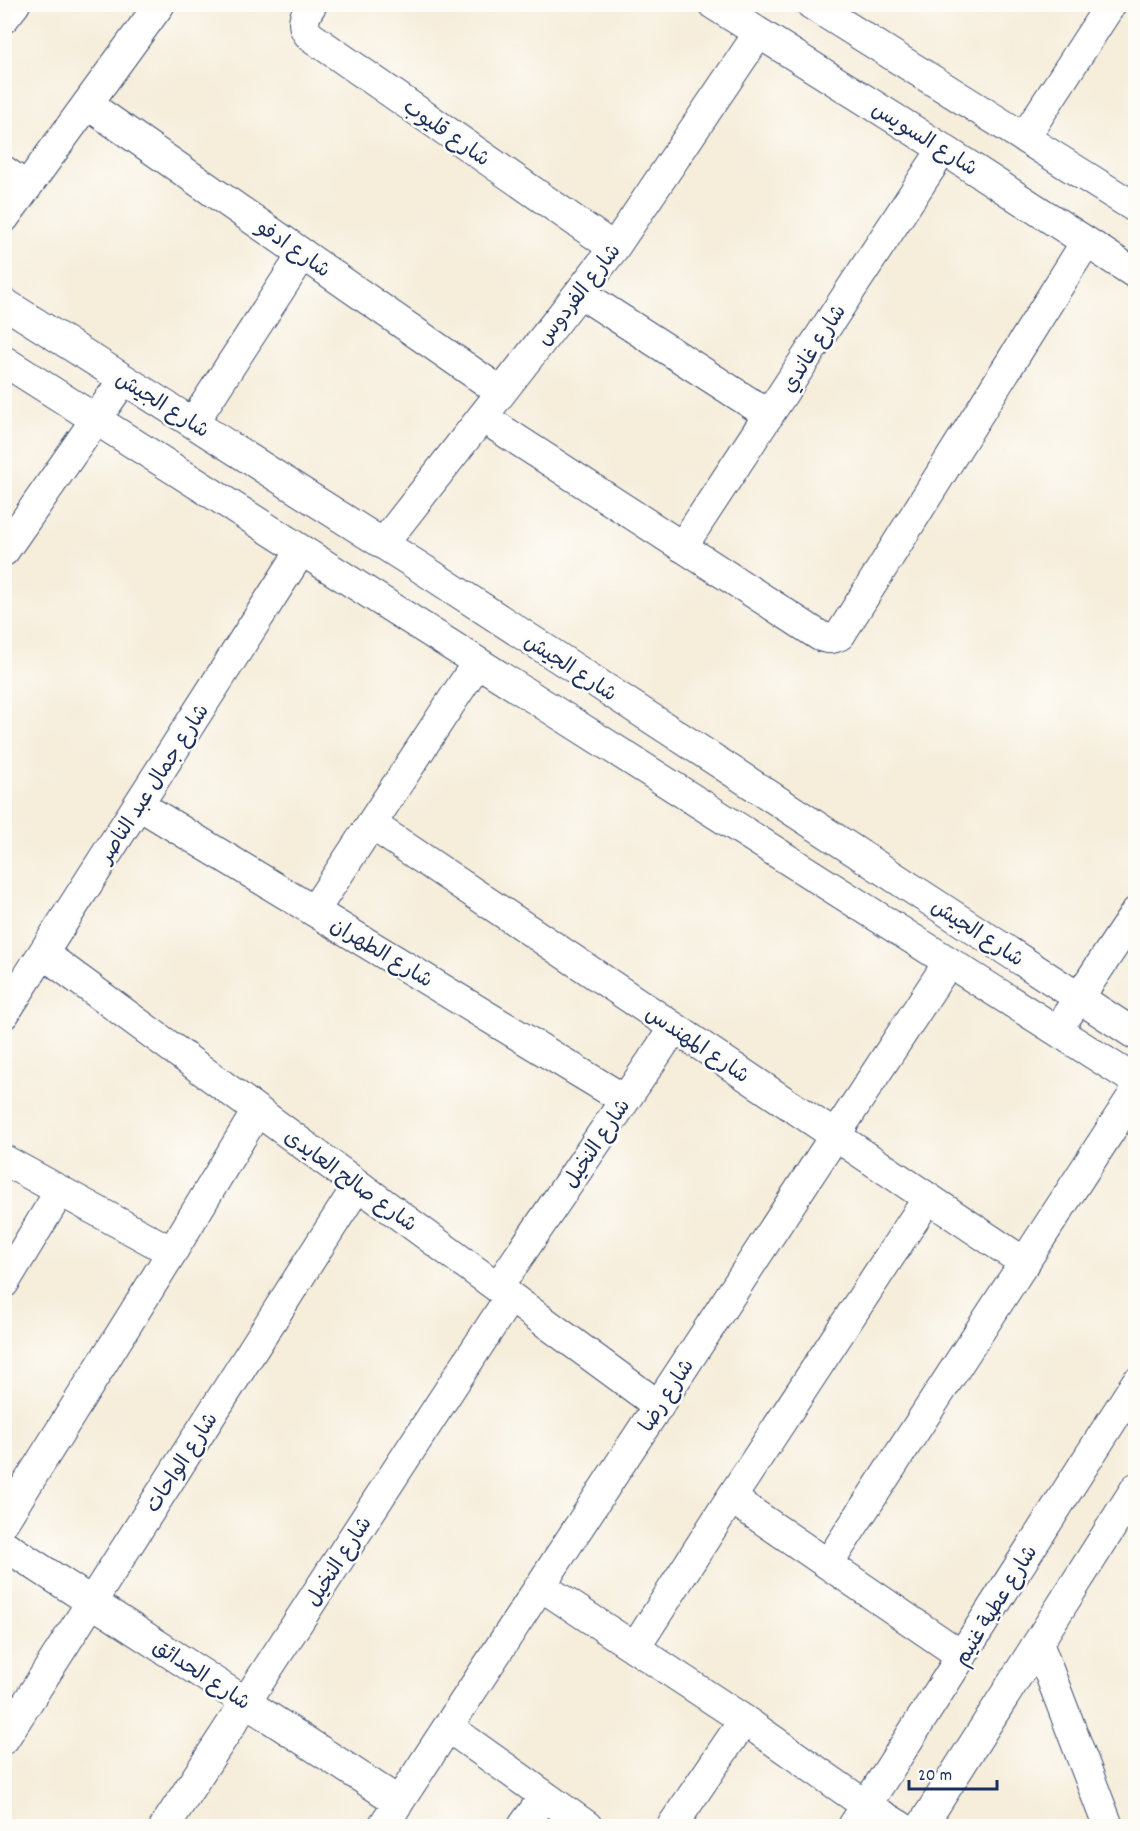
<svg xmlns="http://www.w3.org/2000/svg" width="1140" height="1831" viewBox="0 0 1140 1831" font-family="Dekko,'Playpen Sans Arabic',sans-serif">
	<rect width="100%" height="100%" fill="#fdfcf7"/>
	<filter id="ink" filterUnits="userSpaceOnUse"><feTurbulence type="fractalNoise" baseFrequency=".0167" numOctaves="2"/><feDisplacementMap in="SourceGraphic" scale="12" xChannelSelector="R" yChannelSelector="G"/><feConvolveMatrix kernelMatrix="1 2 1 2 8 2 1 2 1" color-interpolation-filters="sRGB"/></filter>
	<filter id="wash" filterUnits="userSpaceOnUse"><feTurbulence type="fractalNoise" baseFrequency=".008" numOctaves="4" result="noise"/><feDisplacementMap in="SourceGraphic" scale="24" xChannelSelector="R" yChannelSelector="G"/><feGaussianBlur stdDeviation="1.35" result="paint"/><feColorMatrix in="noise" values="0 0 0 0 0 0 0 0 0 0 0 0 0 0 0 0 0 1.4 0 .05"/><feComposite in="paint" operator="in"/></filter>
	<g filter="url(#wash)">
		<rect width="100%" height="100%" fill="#f6edda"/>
	</g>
	<g filter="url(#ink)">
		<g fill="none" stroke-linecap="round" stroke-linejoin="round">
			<defs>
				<path id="minor" d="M312 4C304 16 300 25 310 36L614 248
					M713 4 943 149 1136 274
					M811 4 1136 208
					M4 18 15 4
					M87 104 501 392
					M1024 138 1111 4
					M4 171 27 187
					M4 218 160 4
					M580 293 769 415
					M4 303 421 568 1136 1035
					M4 361 1136 1081
					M482 417 820 636C828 639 832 639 840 635L1086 242
					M193 423 303 254
					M383 544 614 248 759 33
					M682 547 943 149
					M4 551 124 379
					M139 805 625 1100
					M371 824 1025 1263
					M314 911 477 663
					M44 954 659 1406
					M4 1014 301 551
					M1068 1014 1136 912
					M4 1160 172 1252
					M4 1283 60 1191
					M498 1287 674 1028
					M731 1498 962 1656
					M4 1521 172 1252 257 1111
					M4 1545 399 1802
					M828 1564 1136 1091
					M541 1586 744 1720 867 1806 900 1826
					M1038 1643 1108 1826
					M635 1648 731 1498 928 1198
					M448 1727 587 1826
					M4 1739 358 1185
					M165 1826 510 1297
					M383 1826 948 963
					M523 1826 545 1796
					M672 1826 744 1720
					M853 1826 1136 1383
					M922 1826 1136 1488"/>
			</defs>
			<!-- minor casing -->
			<use href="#minor" stroke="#3c4c71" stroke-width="32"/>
			<!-- minor -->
			<use href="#minor" stroke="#fff" stroke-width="30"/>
		</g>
	</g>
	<g text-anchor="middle" stroke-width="5" stroke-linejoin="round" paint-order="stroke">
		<!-- street labels -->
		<g font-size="21" fill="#1b2f5e" stroke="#fdfcf7">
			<text transform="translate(447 132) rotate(35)" y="7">شارع قليوب</text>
			<text transform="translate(925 138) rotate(32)" y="7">شارع السويس</text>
			<text transform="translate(294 248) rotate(35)" y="7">شارع ادفو</text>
			<text transform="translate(578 294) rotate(-52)" y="7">شارع الفردوس</text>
			<text transform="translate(813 348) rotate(-57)" y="7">شارع غاندي</text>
			<text transform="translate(163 404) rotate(32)" y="7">شارع الجيش</text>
			<text transform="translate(571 667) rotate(33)" y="7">شارع الجيش</text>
			<text transform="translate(153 783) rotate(-57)" y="7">شارع جمال عبد الناصر</text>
			<text transform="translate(978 932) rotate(33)" y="7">شارع الجيش</text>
			<text transform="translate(382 952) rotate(31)" y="7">شارع الطهران</text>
			<text transform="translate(698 1044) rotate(34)" y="7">شارع المهندس</text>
			<text transform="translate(596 1143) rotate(-56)" y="7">شارع النخيل</text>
			<text transform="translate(351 1180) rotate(36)" y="7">شارع صالح العايدى</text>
			<text transform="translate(666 1395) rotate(-57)" y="7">شارع رضا</text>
			<text transform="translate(181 1462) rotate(-57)" y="7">شارع الواحات</text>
			<text transform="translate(338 1561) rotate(-57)" y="7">شارع النخيل</text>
			<text transform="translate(995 1605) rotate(-58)" y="7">شارع عطية غنيم</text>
			<text transform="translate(202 1674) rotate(33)" y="7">شارع الحدائق</text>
		</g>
	</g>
	<!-- margin -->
	<rect width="1140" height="1831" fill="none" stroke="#fdfcf7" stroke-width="24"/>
	<!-- scale -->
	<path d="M909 1780v9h88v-9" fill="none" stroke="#1b2f5e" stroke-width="3"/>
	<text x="918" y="1780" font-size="18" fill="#1b2f5e" stroke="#fdfcf7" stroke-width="4.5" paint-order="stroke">20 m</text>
</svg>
